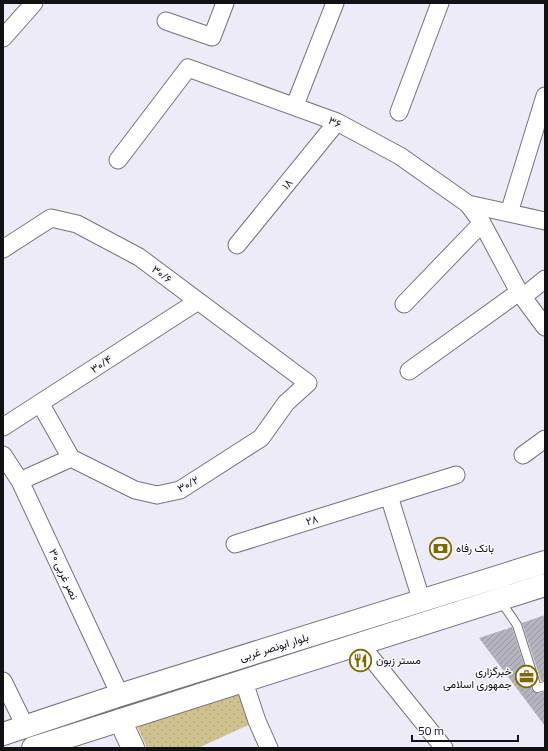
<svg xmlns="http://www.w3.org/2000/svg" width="548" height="751" viewBox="0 0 548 751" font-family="'Titillium Web',Vazirmatn,sans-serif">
	<defs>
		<pattern id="grass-dots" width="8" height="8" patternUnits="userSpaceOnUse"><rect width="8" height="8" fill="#cfc28f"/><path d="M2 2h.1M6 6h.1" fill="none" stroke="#b1a67a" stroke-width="1.8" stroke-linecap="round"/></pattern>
		<pattern id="building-hatch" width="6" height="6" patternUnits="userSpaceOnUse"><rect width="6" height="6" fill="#b4b3be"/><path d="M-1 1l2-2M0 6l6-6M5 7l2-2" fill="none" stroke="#9a99a2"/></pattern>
	</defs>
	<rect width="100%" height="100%" fill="#ecebf7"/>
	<!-- grass -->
	<path fill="url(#grass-dots)" d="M244 682 257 721 198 748H147L133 717Z"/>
	<!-- building -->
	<path fill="url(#building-hatch)" d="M545 615V681H541L522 623Z
		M512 627 532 690 536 693 545 692V726L479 638Z"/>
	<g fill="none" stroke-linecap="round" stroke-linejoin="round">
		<defs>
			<path id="lane" d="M500 600 517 625 537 688 545 686"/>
			<path id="street" d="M166 21 212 37 225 3
				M3 38 34 3
				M295 105 335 3
				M399 112 440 3
				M118 160 188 68 337 122 400 156 468 204 482 223 519 292 545 327
				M468 204 545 221
				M509 213 545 96
				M237 245 337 122
				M3 249 51 218 77 224 139 257 308 383 286 403 261 438 180 490 157 495 135 490 71 458 20 481
				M523 297 545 279
				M404 304 482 223
				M409 371 519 292
				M40 403 71 458
				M3 427 198 301
				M3 455 20 481 120 695
				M523 455 545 439
				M389 496 422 602
				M235 544 456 475
				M360 644 444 748
				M3 681 25 726
				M244 682 257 721 269 748"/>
			<path id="secondary" d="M120 720 133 748
				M3 734 120 695 545 562
				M33 748 545 585"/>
		</defs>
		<!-- lane casing -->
		<use href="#lane" stroke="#74737d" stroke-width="10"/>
		<!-- street casing -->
		<use href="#street" stroke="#74737d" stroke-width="19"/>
		<!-- secondary casing -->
		<use href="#secondary" stroke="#74737d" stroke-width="24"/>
		<!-- lane -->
		<use href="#lane" stroke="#fff" stroke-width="8"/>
		<!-- street -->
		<use href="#street" stroke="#fff" stroke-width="17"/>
		<!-- secondary -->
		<use href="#secondary" stroke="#fff" stroke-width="22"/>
	</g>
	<!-- icons -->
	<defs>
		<symbol id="bank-ring" viewBox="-11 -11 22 22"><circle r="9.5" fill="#fafafe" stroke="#7e6900" stroke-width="1.5"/><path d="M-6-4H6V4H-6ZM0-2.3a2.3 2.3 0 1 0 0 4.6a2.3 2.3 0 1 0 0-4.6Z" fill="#7e6900"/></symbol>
		<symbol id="restaurant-ring" viewBox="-11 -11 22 22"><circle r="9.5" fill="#fafafe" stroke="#7e6900" stroke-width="1.5"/><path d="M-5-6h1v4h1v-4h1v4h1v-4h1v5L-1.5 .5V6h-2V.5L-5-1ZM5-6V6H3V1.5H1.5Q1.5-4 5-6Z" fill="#7e6900"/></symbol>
		<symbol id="office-ring" viewBox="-11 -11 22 22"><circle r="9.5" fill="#fafafe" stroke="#7e6900" stroke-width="1.5"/><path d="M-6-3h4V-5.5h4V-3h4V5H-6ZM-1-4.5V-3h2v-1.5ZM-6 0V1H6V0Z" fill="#7e6900"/></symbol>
	</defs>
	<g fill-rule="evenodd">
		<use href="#bank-ring" x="428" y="536" width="25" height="25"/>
		<use href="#restaurant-ring" x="348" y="648" width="25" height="25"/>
		<use href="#office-ring" x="514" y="664" width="25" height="25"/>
	</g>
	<g text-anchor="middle" stroke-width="3" stroke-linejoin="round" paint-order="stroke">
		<!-- street labels -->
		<g font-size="11" fill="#121115" stroke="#fafafe">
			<text transform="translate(335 122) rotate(25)" y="4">۳۶</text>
			<text transform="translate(287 184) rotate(-51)" y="4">۱۸</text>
			<text transform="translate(162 274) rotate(37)" y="4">۳۰/۶</text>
			<text transform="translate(101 364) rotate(-33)" y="4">۳۰/۴</text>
			<text transform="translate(188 484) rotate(-28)" y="4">۳۰/۲</text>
			<text transform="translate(312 520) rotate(-17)" y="4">۲۸</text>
			<text transform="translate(64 574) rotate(65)" y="4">نصر غربی ۳۰</text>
			<text transform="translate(274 647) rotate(-17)" y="4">بلوار ابونصر غربی</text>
		</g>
		<!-- poi labels -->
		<g font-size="11" fill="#121115" stroke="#fafafe" text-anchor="start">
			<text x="456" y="552">بانک رفاه</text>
			<text x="376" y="664">مستر زبون</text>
			<text x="512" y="675" text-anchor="end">خبرگزاری<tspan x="512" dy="13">جمهوری اسلامی</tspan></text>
		</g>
	</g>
	<!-- border -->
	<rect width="548" height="751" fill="none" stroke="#121115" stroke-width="8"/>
	<!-- scale -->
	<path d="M412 735v6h106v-6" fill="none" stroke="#121115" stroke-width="2"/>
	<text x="418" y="735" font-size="12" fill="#121115" stroke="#fafafe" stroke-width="3" paint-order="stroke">50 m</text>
</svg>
